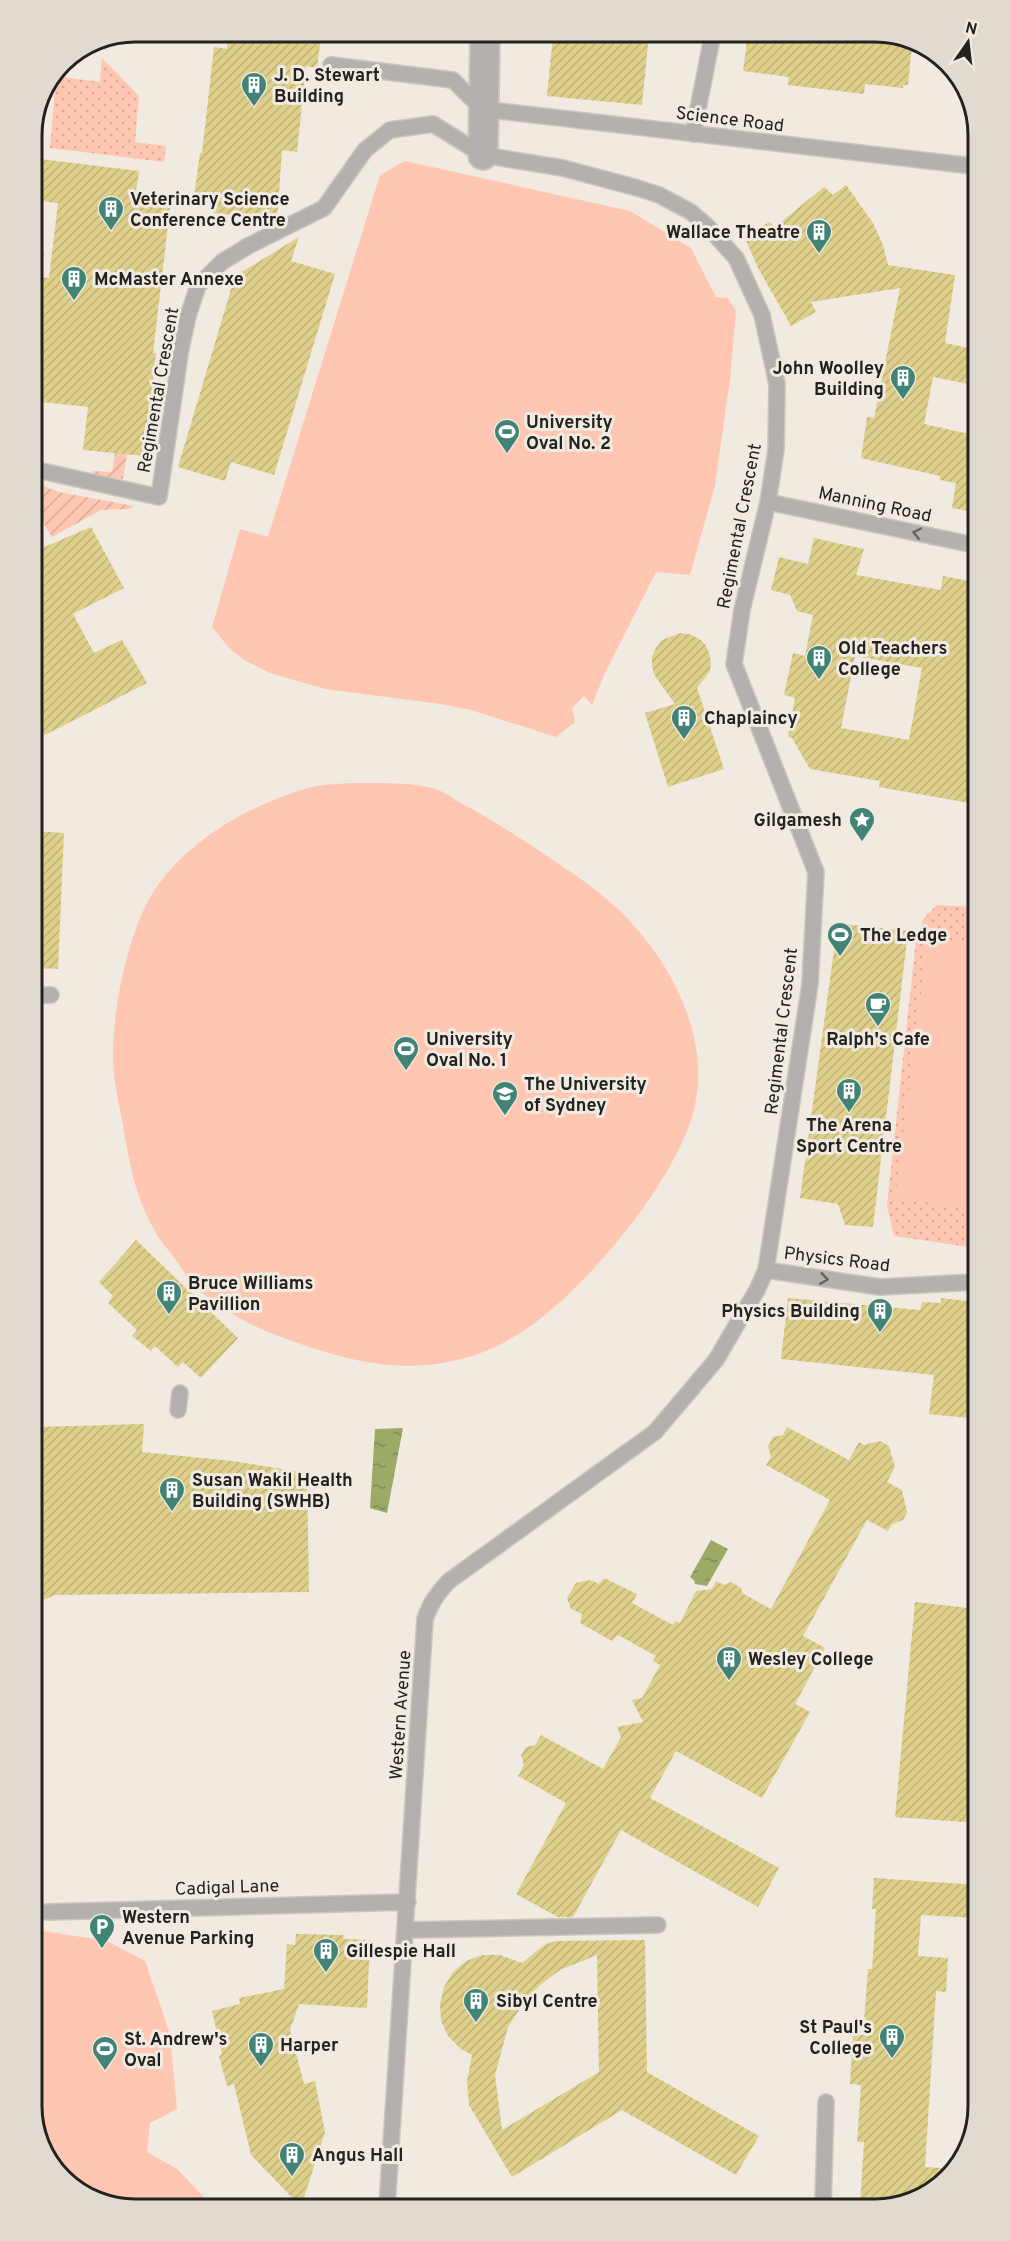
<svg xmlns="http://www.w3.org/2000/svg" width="1010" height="2241" viewBox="0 0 1010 2241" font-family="Overpass,sans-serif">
	<defs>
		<pattern id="park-dots" width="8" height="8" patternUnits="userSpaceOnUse" patternTransform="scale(1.5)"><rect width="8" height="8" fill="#ffc6b1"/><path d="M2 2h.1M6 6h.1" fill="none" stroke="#daaa98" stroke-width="1.8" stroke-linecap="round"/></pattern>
		<pattern id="garden-furrows" width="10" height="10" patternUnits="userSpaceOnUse" patternTransform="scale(1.5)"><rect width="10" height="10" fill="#ffc6b1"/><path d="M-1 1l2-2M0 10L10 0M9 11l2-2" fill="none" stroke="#daaa98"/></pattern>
		<pattern id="water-ripples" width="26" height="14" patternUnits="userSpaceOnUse" patternTransform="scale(1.5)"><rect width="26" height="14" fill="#9caa67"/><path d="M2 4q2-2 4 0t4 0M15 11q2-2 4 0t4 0" fill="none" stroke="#7f8a54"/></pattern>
		<pattern id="building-hatch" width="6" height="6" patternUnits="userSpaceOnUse" patternTransform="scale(1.5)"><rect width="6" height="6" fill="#ded08a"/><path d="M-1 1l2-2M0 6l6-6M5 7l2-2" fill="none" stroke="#beb277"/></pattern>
	</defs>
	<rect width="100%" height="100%" fill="#f0eae1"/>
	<!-- park -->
	<path fill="url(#park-dots)" d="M102 58 139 96 135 142 166 146 164 162 50 148 56 76 100 82Z
		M937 905 975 907 976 1248 894 1236 887 1205 917 931H921L923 919Z"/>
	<!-- garden -->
	<path fill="url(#garden-furrows)" d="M115 453 127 454 123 479 91 475 93 471 112 472Z
		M33 476 48 488 59 492 134 506 129 509 101 510 52 537 33 506Z"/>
	<!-- pitch -->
	<path fill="#ffc6b1" d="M405 161 630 211 691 248 716 297 728 298 736 311 730 379 715 485 690 575 656 572 604 675 592 705 584 696 572 708 575 722 556 737 471 710 440 704 325 689 270 673 246 661 230 649 212 627 240 529 268 537 380 175Z
		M353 783C375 783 415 782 435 789 443 791 452 798 459 802 491 819 522 839 553 860 575 875 598 890 618 909 673 962 717 1046 690 1123 672 1173 631 1228 595 1267 546 1320 500 1358 426 1365 385 1369 347 1359 309 1347 274 1335 249 1326 219 1305 212 1299 203 1295 197 1288 188 1280 182 1268 175 1259 168 1249 159 1240 154 1229 135 1197 129 1161 123 1125 119 1104 114 1082 113 1061 112 1013 127 935 152 894 185 841 249 805 308 788 322 784 338 784 353 783Z
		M928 938 975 944 976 1209 895 1198Z
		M37 1930 107 1941 145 1961 170 2034 177 2109 150 2123 147 2152 177 2169 204 2197 205 2209H128L72 2188 37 2140Z"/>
	<!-- water -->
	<path fill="url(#water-ripples)" d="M403 1428 387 1513 370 1508 375 1429Z
		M711 1540 728 1549 707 1586 695 1584 694 1580 690 1577Z"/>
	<!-- building -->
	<path fill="url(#building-hatch)" fill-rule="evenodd" d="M867 32 883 34 882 42 912 46 908 85H903V88L865 84 864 94 788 85 789 77 743 71 748 33Z
		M649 34 642 105 547 96 553 35Z
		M321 37 317 68 306 66 297 152 282 150 277 220 213 213 214 199 194 197 200 153H202L214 47 227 49 228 38Z
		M32 158 139 171 134 205 170 208 153 353H156L144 456 83 450 88 407 32 401V276L49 278 58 203 32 200Z
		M846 185 873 223 883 245 888 265 955 275 945 343 974 349V385L933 377 924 424 974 435V512L952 508 956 483 940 480V476L861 458 867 417 874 418 900 288 811 302 816 312 791 326 758 268 744 236 770 222 775 227 824 187 833 195Z
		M299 237 291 261 335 274 274 475 231 462 225 481 178 467 235 276Z
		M91 527 124 588 73 614 94 653 122 640 147 683 33 741V552Z
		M814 538 864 549 856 575 941 590 943 576 974 582 975 804 879 787 880 781 810 769 792 738 788 737 795 698 784 695 793 653 805 656 813 615 797 611 790 595 771 590 779 557 808 564ZM855 656 922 668 909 740 841 728Z
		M680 633 689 634 698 638 705 644 709 653 711 662 710 671 697 688 724 769 668 787 645 713 675 704 655 676 652 667V657L656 648 662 640Z
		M34 831 64 833 58 969 34 968Z
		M835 923 908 931 873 1227 845 1225 838 1204 800 1198 834 950Z
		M136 1240 238 1338 201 1378 183 1362 178 1367 155 1346 151 1351 132 1336 137 1330 108 1303 113 1296 99 1282Z
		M788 1298 920 1310 922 1302 941 1303V1298L976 1302 977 1419 929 1414 934 1375 781 1359Z
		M144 1424 142 1452 233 1461 307 1473 309 1592 55 1595 36 1603 35 1427Z
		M787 1427 849 1460 859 1442 864 1445 880 1441 889 1446 895 1467 887 1482 902 1490 907 1512 903 1520 892 1524 888 1531 867 1520 803 1636 825 1648 795 1704 810 1712 762 1798 676 1751 650 1798 779 1868 758 1907 621 1830 573 1917H558L516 1894 566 1803 518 1776 524 1765 521 1755 526 1747 535 1745 541 1735 603 1769 621 1737 617 1727 643 1722 632 1700 642 1698 660 1665 653 1661 656 1656 618 1635 612 1641 580 1623 582 1614 571 1609 567 1598 576 1583 590 1580 599 1584 604 1578 637 1594 632 1603 673 1625 675 1621 680 1623 696 1591 712 1589 716 1581 724 1585 731 1582 741 1588 742 1593 771 1609 830 1500 766 1465 771 1457 768 1447 773 1437 783 1435Z
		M915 1602 977 1609 978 1823 895 1817Z
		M874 1878 978 1885V1918L921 1915 918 1956 948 1958 946 1992 936 1991 925 2167 957 2169 913 2201 889 2198V2204H860L864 2142H857L861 2085 850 2084 853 2034 863 2035 868 1969H872L876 1909H872Z
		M296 1934 344 1935 343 1939 370 1940 367 2008 299 2004 290 2030 304 2084 315 2081 325 2132 301 2207 251 2155 234 2084 227 2086 219 2056 222 2054 212 2011 240 2004 239 1998 284 1989 287 1944 295 1945Z
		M645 1940 647 2072 759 2136 736 2175 622 2110 512 2177 469 2105 467 2081 472 2055 461 2049 448 2036 441 2021 440 2004 444 1987 453 1972 466 1961 482 1955H500L522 1963 544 1945 555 1941ZM597 1955 599 2072 502 2130 495 2075 508 2027 525 2001 540 1985 560 1970Z"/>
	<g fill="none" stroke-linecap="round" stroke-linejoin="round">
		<defs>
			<path id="lane" d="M331 65 453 80 482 109 973 166
				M693 134 713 33
				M32 253 35 254
				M33 469 159 497 181 348 188 316 198 286 222 262 248 246 324 208 365 150 390 130 433 124 483 155 563 168 641 189 659 195 691 212 708 227 736 258 762 315 777 384 776 450 768 502 742 610 734 664 816 872 810 984 766 1270 757 1290 716 1360 655 1432 449 1581C438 1593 430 1603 425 1619L387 2207
				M768 502 974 545
				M34 995H51
				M766 1270 880 1287 976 1282
				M178 1410 180 1393
				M47 1912 408 1902
				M406 1930 658 1925
				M823 2205 826 2102"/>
			<path id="street" d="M483 155 485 36"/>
		</defs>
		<!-- lane casing -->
		<use href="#lane" stroke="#cbc6be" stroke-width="18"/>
		<!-- street casing -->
		<use href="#street" stroke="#cbc6be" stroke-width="32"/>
		<!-- lane -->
		<use href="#lane" stroke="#b4b0ad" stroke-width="15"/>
		<!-- street -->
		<use href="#street" stroke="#b4b0ad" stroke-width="28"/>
	</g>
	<!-- one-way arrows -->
	<defs><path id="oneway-chevron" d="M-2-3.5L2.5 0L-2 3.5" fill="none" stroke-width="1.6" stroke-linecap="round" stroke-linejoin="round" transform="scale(1.5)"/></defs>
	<g stroke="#65625f">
		<use href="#oneway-chevron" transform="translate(917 533) rotate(-168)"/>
		<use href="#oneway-chevron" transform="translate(824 1279) rotate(8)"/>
	</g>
	<!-- icons -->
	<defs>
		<symbol id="building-pin" viewBox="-11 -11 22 30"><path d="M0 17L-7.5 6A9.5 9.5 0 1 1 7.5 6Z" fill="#418374" stroke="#f0eae1"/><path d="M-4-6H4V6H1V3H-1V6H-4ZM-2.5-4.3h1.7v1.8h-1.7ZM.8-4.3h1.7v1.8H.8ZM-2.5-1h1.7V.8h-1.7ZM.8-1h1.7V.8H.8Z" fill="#fff"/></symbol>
		<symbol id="stadium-pin" viewBox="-11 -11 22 30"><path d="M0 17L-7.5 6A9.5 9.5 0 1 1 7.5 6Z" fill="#418374" stroke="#f0eae1"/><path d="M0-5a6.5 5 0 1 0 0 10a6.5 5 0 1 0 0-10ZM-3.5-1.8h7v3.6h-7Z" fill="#fff"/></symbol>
		<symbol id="sight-pin" viewBox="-11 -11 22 30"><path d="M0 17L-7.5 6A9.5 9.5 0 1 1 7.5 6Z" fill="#418374" stroke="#f0eae1"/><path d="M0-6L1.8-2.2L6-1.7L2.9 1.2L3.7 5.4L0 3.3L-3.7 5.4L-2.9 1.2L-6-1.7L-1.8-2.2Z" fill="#fff"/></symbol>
		<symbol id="cafe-pin" viewBox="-11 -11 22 30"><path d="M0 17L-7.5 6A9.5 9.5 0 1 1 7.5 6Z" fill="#418374" stroke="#f0eae1"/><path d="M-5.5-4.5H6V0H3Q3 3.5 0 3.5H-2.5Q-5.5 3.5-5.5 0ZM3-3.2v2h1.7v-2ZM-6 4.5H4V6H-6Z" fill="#fff"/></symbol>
		<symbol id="university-pin" viewBox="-11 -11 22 30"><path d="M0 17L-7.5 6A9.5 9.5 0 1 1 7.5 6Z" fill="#418374" stroke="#f0eae1"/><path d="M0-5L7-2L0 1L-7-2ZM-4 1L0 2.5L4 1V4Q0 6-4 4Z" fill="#fff"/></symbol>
		<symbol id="parking-pin" viewBox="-11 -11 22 30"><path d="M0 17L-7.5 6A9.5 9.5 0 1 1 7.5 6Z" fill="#418374" stroke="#f0eae1"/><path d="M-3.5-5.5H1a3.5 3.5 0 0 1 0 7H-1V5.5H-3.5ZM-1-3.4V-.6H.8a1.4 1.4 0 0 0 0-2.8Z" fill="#fff"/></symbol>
	</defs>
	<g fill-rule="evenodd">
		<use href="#building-pin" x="239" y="70" width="30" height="40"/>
		<use href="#building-pin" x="96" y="194" width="30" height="40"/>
		<use href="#building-pin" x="804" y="217" width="30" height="40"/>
		<use href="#building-pin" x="59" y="264" width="30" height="40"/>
		<use href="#building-pin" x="888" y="363" width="30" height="40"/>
		<use href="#stadium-pin" x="492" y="417" width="30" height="40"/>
		<use href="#building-pin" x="804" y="643" width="30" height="40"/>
		<use href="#building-pin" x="669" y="703" width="30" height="40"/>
		<use href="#sight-pin" x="847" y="805" width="30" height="40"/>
		<use href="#stadium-pin" x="825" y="920" width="30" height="40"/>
		<use href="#cafe-pin" x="863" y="990" width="30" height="40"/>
		<use href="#stadium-pin" x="391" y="1034" width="30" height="40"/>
		<use href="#building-pin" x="834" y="1076" width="30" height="40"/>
		<use href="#university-pin" x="490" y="1079" width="30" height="40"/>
		<use href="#building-pin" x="154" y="1278" width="30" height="40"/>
		<use href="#building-pin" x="865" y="1296" width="30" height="40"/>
		<use href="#building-pin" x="157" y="1475" width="30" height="40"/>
		<use href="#building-pin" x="714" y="1644" width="30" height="40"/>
		<use href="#parking-pin" x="87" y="1912" width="30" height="40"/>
		<use href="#building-pin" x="311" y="1936" width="30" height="40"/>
		<use href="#building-pin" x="461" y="1986" width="30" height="40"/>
		<use href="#building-pin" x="877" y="2022" width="30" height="40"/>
		<use href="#building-pin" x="246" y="2030" width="30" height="40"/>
		<use href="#stadium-pin" x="90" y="2034" width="30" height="40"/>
		<use href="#building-pin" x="277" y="2140" width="30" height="40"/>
	</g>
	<g text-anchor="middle" stroke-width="6" stroke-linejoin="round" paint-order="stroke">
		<!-- poi labels -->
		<g font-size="18" font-weight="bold" fill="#24221f" stroke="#f0eae1" text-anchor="start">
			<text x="274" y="81">J. D. Stewart<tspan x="274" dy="21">Building</tspan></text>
			<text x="130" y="205">Veterinary Science<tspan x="130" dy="21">Conference Centre</tspan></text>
			<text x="800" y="238" text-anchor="end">Wallace Theatre</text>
			<text x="94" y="285">McMaster Annexe</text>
			<text x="884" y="374" text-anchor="end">John Woolley<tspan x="884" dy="21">Building</tspan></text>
			<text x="526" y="428">University<tspan x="526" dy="21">Oval No. 2</tspan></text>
			<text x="838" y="654">Old Teachers<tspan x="838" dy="21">College</tspan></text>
			<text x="704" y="724">Chaplaincy</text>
			<text x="842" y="826" text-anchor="end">Gilgamesh</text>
			<text x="860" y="941">The Ledge</text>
			<text x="426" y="1045">University<tspan x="426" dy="21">Oval No. 1</tspan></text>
			<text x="878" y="1045" text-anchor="middle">Ralph's Cafe</text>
			<text x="524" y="1090">The University<tspan x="524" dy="21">of Sydney</tspan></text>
			<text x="849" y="1131" text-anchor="middle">The Arena<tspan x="849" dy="21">Sport Centre</tspan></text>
			<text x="188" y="1289">Bruce Williams<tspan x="188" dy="21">Pavillion</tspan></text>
			<text x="860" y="1317" text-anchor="end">Physics Building</text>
			<text x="192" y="1486">Susan Wakil Health<tspan x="192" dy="21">Building (SWHB)</tspan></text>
			<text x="748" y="1665">Wesley College</text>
			<text x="122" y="1923">Western<tspan x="122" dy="21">Avenue Parking</tspan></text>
			<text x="346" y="1957">Gillespie Hall</text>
			<text x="496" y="2007">Sibyl Centre</text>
			<text x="872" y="2033" text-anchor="end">St Paul's<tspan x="872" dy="21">College</tspan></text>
			<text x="124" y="2045">St. Andrew's<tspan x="124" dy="21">Oval</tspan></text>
			<text x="280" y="2051">Harper</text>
			<text x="312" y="2161">Angus Hall</text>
		</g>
		<!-- street labels -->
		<g font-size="18" fill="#24221f" stroke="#f0eae1">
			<text transform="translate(730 119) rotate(7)" y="6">Science Road</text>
			<text transform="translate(158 390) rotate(-80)" y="6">Regimental Crescent</text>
			<text transform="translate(875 504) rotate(12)" y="6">Manning Road</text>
			<text transform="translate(739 526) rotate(-79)" y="6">Regimental Crescent</text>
			<text transform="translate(781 1031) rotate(-83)" y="6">Regimental Crescent</text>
			<text transform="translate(837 1259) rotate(7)" y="6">Physics Road</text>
			<text transform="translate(400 1715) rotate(-86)" y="6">Western Avenue</text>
			<text transform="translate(227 1887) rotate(-2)" y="6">Cadigal Lane</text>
		</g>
	</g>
	<!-- crop -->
	<path d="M0 0H1010V2241H0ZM135 42H875A93 93 0 0 1 968 135V2106A93 93 0 0 1 875 2199H135A93 93 0 0 1 42 2106V135A93 93 0 0 1 135 42Z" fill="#e0dad1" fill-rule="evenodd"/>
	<path fill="none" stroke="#24221f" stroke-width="3" d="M135 42H875A93 93 0 0 1 968 135V2106A93 93 0 0 1 875 2199H135A93 93 0 0 1 42 2106V135A93 93 0 0 1 135 42Z"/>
	<!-- north arrow -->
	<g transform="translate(968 42) rotate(14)" stroke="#f0eae1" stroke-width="4.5" paint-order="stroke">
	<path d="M0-4.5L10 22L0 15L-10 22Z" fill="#24221f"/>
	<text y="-9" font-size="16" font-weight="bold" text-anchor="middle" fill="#24221f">N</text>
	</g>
</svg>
